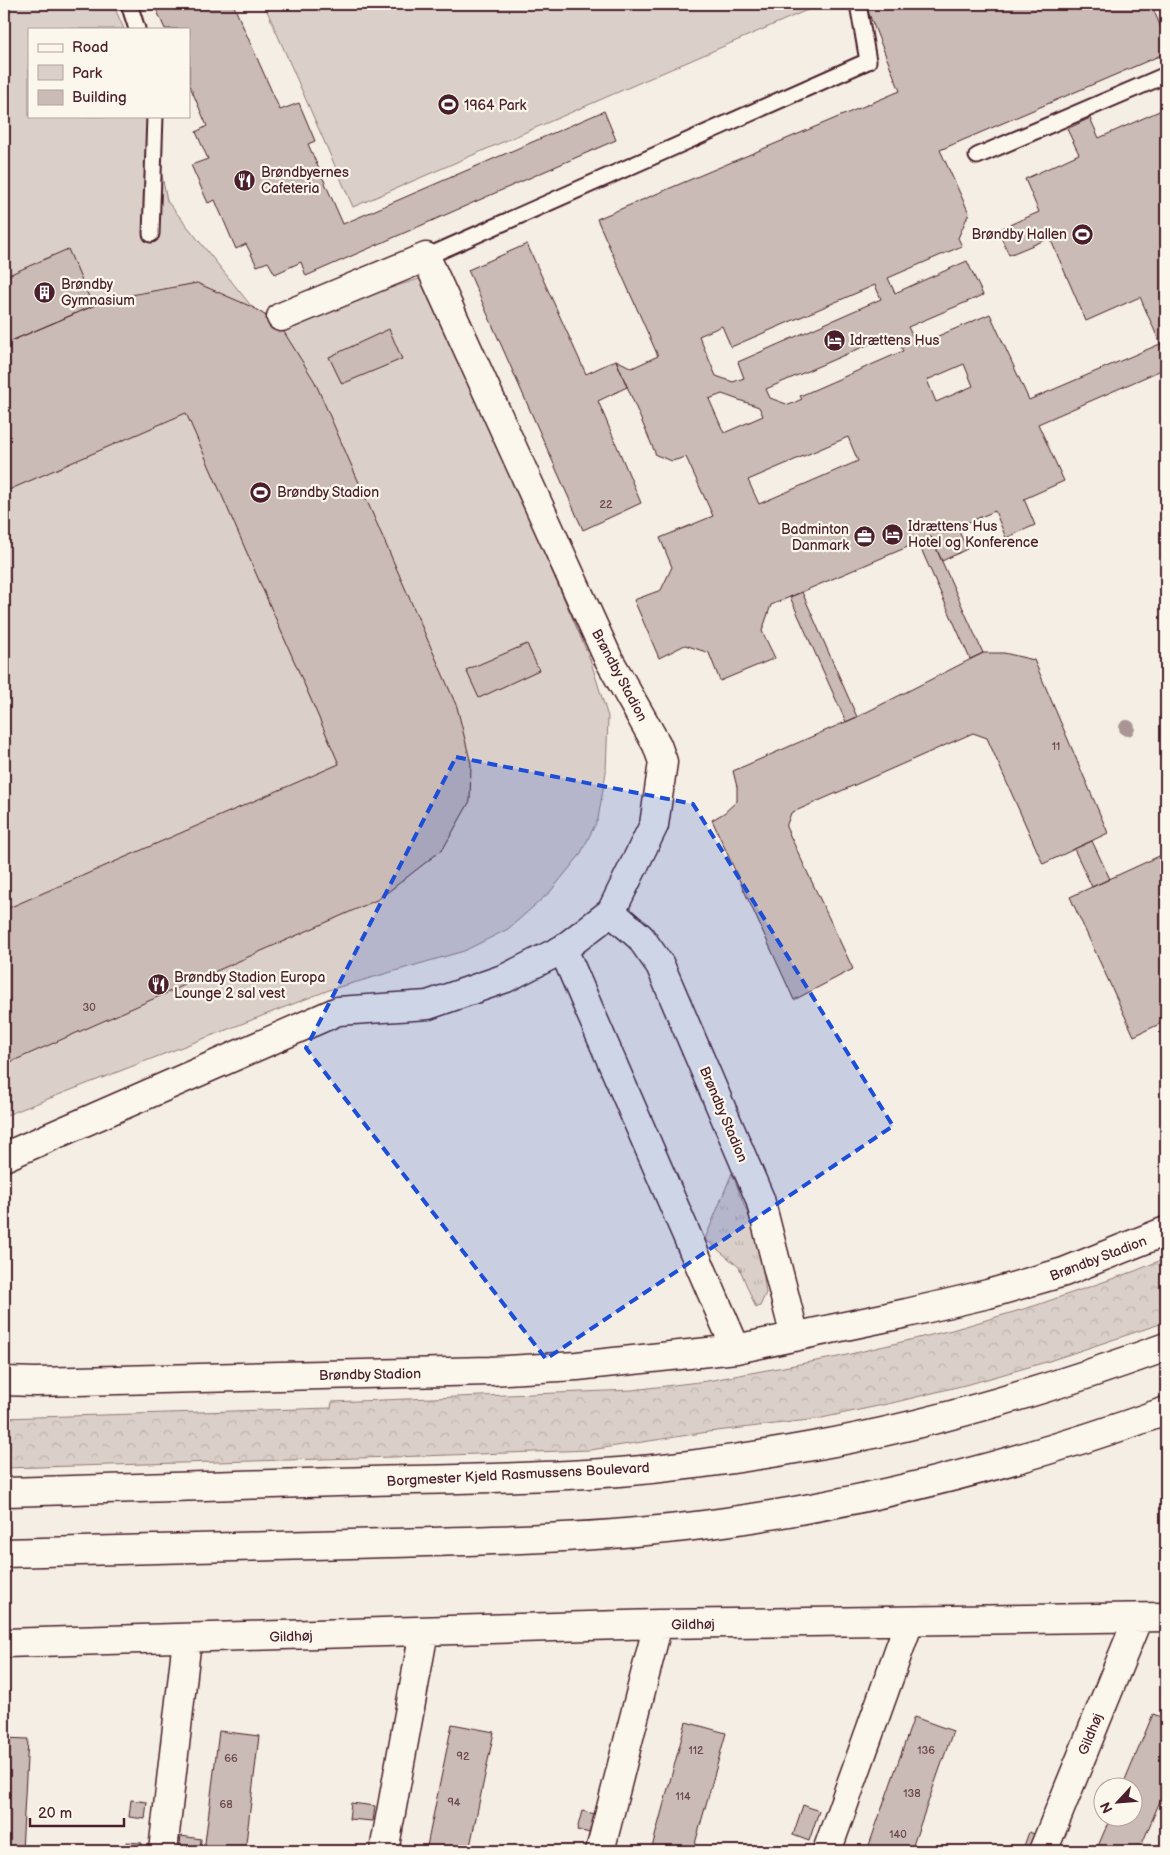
<svg xmlns="http://www.w3.org/2000/svg" width="1170" height="1855" viewBox="0 0 1170 1855" font-family="'Balsamiq Sans',sans-serif">
	<defs>
		<pattern id="grass-tufts" width="24" height="20" patternUnits="userSpaceOnUse" patternTransform="scale(1.25)"><rect width="24" height="20" fill="#dbd0c9"/><path d="M3 7l-1-3M5 7V3M7 7l1-3M15 17l-1-3M17 17v-4M19 17l1-3" fill="none" stroke="#bdb2ad"/></pattern>
		<pattern id="forest-crowns" width="20" height="18" patternUnits="userSpaceOnUse" patternTransform="scale(1.25)"><rect width="20" height="18" fill="#dbd0c9"/><path d="M2 6a3 3 0 1 1 6 0M12 15a3 3 0 1 1 6 0" fill="none" stroke="#bdb2ad"/></pattern>
	</defs>
	<rect width="100%" height="100%" fill="#f4eee4"/>
	<filter id="ink" filterUnits="userSpaceOnUse"><feTurbulence type="fractalNoise" baseFrequency=".02" numOctaves="2"/><feDisplacementMap in="SourceGraphic" scale="10" xChannelSelector="R" yChannelSelector="G"/><feConvolveMatrix kernelMatrix="1 2 1 2 8 2 1 2 1" color-interpolation-filters="sRGB"/></filter>
	<g filter="url(#ink)">
		<!-- grass -->
		<path fill="url(#grass-tufts)" stroke="#92787a" d="M732 1173 759 1243 766 1293 760 1306 756 1308 739 1267 705 1239Z"/>
		<!-- forest -->
		<path fill="url(#forest-crowns)" stroke="#92787a" d="M1166 1258V1322L1046 1362 973 1383 892 1403 817 1419 708 1432 590 1450 393 1457 4 1468V1418L331 1408 332 1402 632 1390 707 1381 838 1357 952 1330 1034 1306 1135 1271Z"/>
		<!-- green -->
		<path fill="#dbd0c9" stroke="#92787a" d="M4 4H113L124 29H29V116H150L167 201 252 307 278 324 425 277 590 659 608 717 606 772 598 819 580 855 550 892 508 929 464 951 329 990 4 1116Z
			M264 4H821L353 207Z"/>
		<!-- building -->
		<path fill="#cabbb6" stroke="#4a1f2b" fill-rule="evenodd" d="M154 4H233L280 110 299 103 315 141 308 144 343 224 604 111 616 140 306 276 301 262 275 274 268 262 257 266 246 244 236 249 215 200 208 203 191 165 208 159 196 132 207 126 189 84V29H165Z
			M865 4H1151L1166 39V53L940 150 969 213 958 238 962 246 888 278 895 293 967 261 983 295 908 327 917 345 990 314 1029 400 1160 344 1166 357V368L1038 424 1064 481 1024 499 1035 525 1006 538 995 511 957 527 967 549 942 561 931 537 771 605 762 631 775 658 720 681 709 653 685 645 659 658 634 600 661 590 672 567 660 538 713 516 686 457 672 461 656 455 616 360 632 368 658 356 597 219 900 91ZM875 285 881 299 738 362 744 378 733 382 716 376 699 336 722 326 731 347ZM895 333 903 351 800 396 802 399 789 405 770 398 766 389ZM964 364 973 386 936 402 927 380ZM722 394 759 407 763 416 724 433 709 399ZM848 437 858 461 759 504 748 480Z
			M1166 108V357L1140 297 1086 321 1050 238 1009 255 998 230 1039 212 1025 179 1079 154 1067 129 1090 118 1099 138Z
			M527 244 586 374 616 360 627 387 598 401 641 503 583 530 468 270Z
			M68 249 93 306 4 344V277Z
			M197 283 252 307 279 324 315 382 457 707 471 764 470 801 443 849 379 899 4 1065V910L339 764 186 413 4 492V344L93 306 120 297Z
			M389 329 402 359 342 384 329 357Z
			M931 537 983 653 970 659 918 542Z
			M802 592 857 717 846 722 790 597Z
			M527 644 539 670 479 698 466 670Z
			M983 653H1004L1034 660 1108 833 1043 864 987 738 973 733 791 813 786 827 853 969 794 1000 712 820 724 813 737 801V787L733 771 857 717Z
			M1092 841 1110 879 1092 887 1074 849Z
			M1166 853V1021L1134 1036 1070 897Z
			M1153 1714 1166 1719V1787L1139 1851H1096L1110 1818H1132V1788H1122Z
			M914 1717 953 1731 911 1851H867Z
			M686 1722 726 1733 693 1851H651Z
			M452 1724 494 1732 469 1851H426Z
			M219 1731 259 1736 245 1851H204Z
			M4 1738 28 1739 22 1851H4Z
			M131 1800 147 1802 145 1819 129 1817Z
			M351 1803 375 1806 373 1821 349 1819Z
			M803 1805 819 1811 809 1841 793 1835Z
			M582 1811 595 1814 590 1833 577 1830Z
			M1029 1832 1039 1836 1033 1851 1023 1849Z
			M181 1836 201 1839 200 1851H179Z
			M126 1842 142 1843V1851H125Z"/>
		<g fill="none" stroke-linecap="round" stroke-linejoin="round">
			<defs>
				<path id="service" d="M129 4 137 29
					M977 156 1166 75
					M151 234 155 116
					M426 257 868 61 858 4"/>
				<path id="minor" d="M281 317 426 257 608 658 657 745 663 762 654 825 611 912 563 949
					M611 912 640 937 660 965 760 1199 795 1337
					M4 1157 338 1011 428 1005 506 978 563 949 736 1349
					M4 1381 35 1382 490 1371 577 1366 736 1349 907 1313 988 1294 1064 1272 1166 1231
					M4 1643 658 1624 1166 1617
					M163 1851 187 1639
					M384 1851 424 1631
					M600 1851 658 1624
					M827 1851 909 1622
					M1043 1851 1138 1618"/>
				<path id="tertiary" d="M4 1492C126 1488 248 1485 371 1481 454 1479 537 1478 619 1472 682 1467 746 1458 807 1447 930 1426 1050 1389 1166 1347
					M4 1553C132 1550 260 1547 388 1543 501 1540 614 1538 725 1522 875 1501 1023 1462 1166 1411"/>
			</defs>
			<!-- service casing -->
			<use href="#service" stroke="#4a1f2b" stroke-width="19"/>
			<!-- minor casing -->
			<use href="#minor" stroke="#4a1f2b" stroke-width="31"/>
			<!-- tertiary casing -->
			<use href="#tertiary" stroke="#4a1f2b" stroke-width="31"/>
			<!-- service -->
			<use href="#service" stroke="#fbf7ec" stroke-width="15"/>
			<!-- minor -->
			<use href="#minor" stroke="#fbf7ec" stroke-width="28"/>
			<!-- tertiary -->
			<use href="#tertiary" stroke="#fbf7ec" stroke-width="28"/>
		</g>
		<!-- trees -->
		<circle fill="#aa9494" cx="1127" cy="728" r="8"/>
	</g>
	<!-- marked area -->
	<path fill="#1d4ed8" fill-opacity="0.2" stroke="#1d4ed8" stroke-width="4" stroke-dasharray="10 6" stroke-linejoin="round" d="M456 757 693 804 893 1126 546 1359 306 1048Z"/>
	<!-- icons -->
	<defs>
		<symbol id="stadium-disc" viewBox="-11 -11 22 22"><circle r="9.5" fill="#4a1f2b" stroke="#fbf7ec"/><path d="M0-5a6.5 5 0 1 0 0 10a6.5 5 0 1 0 0-10ZM-3.5-1.8h7v3.6h-7Z" fill="#fff"/></symbol>
		<symbol id="restaurant-disc" viewBox="-11 -11 22 22"><circle r="9.5" fill="#4a1f2b" stroke="#fbf7ec"/><path d="M-5-6h1v4h1v-4h1v4h1v-4h1v5L-1.5 .5V6h-2V.5L-5-1ZM5-6V6H3V1.5H1.5Q1.5-4 5-6Z" fill="#fff"/></symbol>
		<symbol id="building-disc" viewBox="-11 -11 22 22"><circle r="9.5" fill="#4a1f2b" stroke="#fbf7ec"/><path d="M-4-6H4V6H1V3H-1V6H-4ZM-2.5-4.3h1.7v1.8h-1.7ZM.8-4.3h1.7v1.8H.8ZM-2.5-1h1.7V.8h-1.7ZM.8-1h1.7V.8H.8Z" fill="#fff"/></symbol>
		<symbol id="hotel-disc" viewBox="-11 -11 22 22"><circle r="9.5" fill="#4a1f2b" stroke="#fbf7ec"/><path d="M-6-4.5h1.5V1H6V5H4.5V3h-9V5H-6ZM-4 0a1.8 1.8 0 1 1 3.6 0ZM.5 0V-2.5h3Q6-2.5 6 0Z" fill="#fff"/></symbol>
		<symbol id="office-disc" viewBox="-11 -11 22 22"><circle r="9.5" fill="#4a1f2b" stroke="#fbf7ec"/><path d="M-6-3h4V-5.5h4V-3h4V5H-6ZM-1-4.5V-3h2v-1.5ZM-6 0V1H6V0Z" fill="#fff"/></symbol>
	</defs>
	<g fill-rule="evenodd">
		<use href="#stadium-disc" x="436" y="92" width="25" height="25"/>
		<use href="#restaurant-disc" x="232" y="168" width="25" height="25"/>
		<use href="#stadium-disc" x="1070" y="222" width="25" height="25"/>
		<use href="#building-disc" x="32" y="280" width="25" height="25"/>
		<use href="#hotel-disc" x="822" y="328" width="25" height="25"/>
		<use href="#stadium-disc" x="248" y="480" width="25" height="25"/>
		<use href="#hotel-disc" x="880" y="522" width="25" height="25"/>
		<use href="#office-disc" x="852" y="524" width="25" height="25"/>
		<use href="#restaurant-disc" x="146" y="972" width="25" height="25"/>
	</g>
	<g text-anchor="middle" stroke-width="4.5" stroke-linejoin="round" paint-order="stroke">
		<!-- number labels -->
		<g font-size="11" fill="#6a464e">
			<text x="606" y="508">22</text>
			<text x="1056" y="750">11</text>
			<text x="89" y="1011">30</text>
			<text x="696" y="1754">112</text>
			<text x="926" y="1754">136</text>
			<text x="463" y="1760">92</text>
			<text x="231" y="1762">66</text>
			<text x="912" y="1797">138</text>
			<text x="683" y="1800">114</text>
			<text x="454" y="1806">94</text>
			<text x="226" y="1808">68</text>
			<text x="898" y="1838">140</text>
		</g>
		<!-- poi labels -->
		<g font-size="14" fill="#4a1f2b" stroke="#fbf7ec" text-anchor="start">
			<text x="464" y="110">1964 Park</text>
			<text x="261" y="177">Brøndbyernes<tspan x="261" dy="16">Cafeteria</tspan></text>
			<text x="1067" y="239" text-anchor="end">Brøndby Hallen</text>
			<text x="61" y="289">Brøndby<tspan x="61" dy="16">Gymnasium</tspan></text>
			<text x="850" y="345">Idrættens Hus</text>
			<text x="277" y="497">Brøndby Stadion</text>
			<text x="908" y="531">Idrættens Hus<tspan x="908" dy="16">Hotel og Konference</tspan></text>
			<text x="849" y="534" text-anchor="end">Badminton<tspan x="849" dy="16">Danmark</tspan></text>
			<text x="174" y="982">Brøndby Stadion Europa<tspan x="174" dy="16">Lounge 2 sal vest</tspan></text>
		</g>
		<!-- street labels -->
		<g font-size="14" fill="#4a1f2b" stroke="#fbf7ec">
			<text transform="translate(620 675) rotate(62)" y="5">Brøndby Stadion</text>
			<text transform="translate(724 1114) rotate(67)" y="5">Brøndby Stadion</text>
			<text transform="translate(1098 1258) rotate(-21)" y="5">Brøndby Stadion</text>
			<text transform="translate(370 1374) rotate(-1)" y="5">Brøndby Stadion</text>
			<text transform="translate(518 1474) rotate(-3)" y="5">Borgmester Kjeld Rasmussens Boulevard</text>
			<text transform="translate(693 1624) rotate(-1)" y="5">Gildhøj</text>
			<text transform="translate(291 1636) rotate(-2)" y="5">Gildhøj</text>
			<text transform="translate(1090 1734) rotate(-68)" y="5">Gildhøj</text>
		</g>
	</g>
	<!-- margin -->
	<rect width="1170" height="1855" fill="none" stroke="#fbf7ec" stroke-width="20"/>
	<rect x="10" y="10" width="1150" height="1835" fill="none" stroke="#4a1f2b" stroke-width="2" filter="url(#ink)"/>
	<!-- legend -->
	<rect x="28" y="28" width="162" height="90" fill="#fbf7ec" stroke="#b4a19f"/>
	<rect x="38" y="44" width="25" height="8" fill="#fbf7ec" stroke="#b4a19f"/>
	<text x="72" y="52" font-size="15" fill="#4a1f2b">Road</text>
	<rect x="38" y="65" width="25" height="15" fill="#dbd0c9" stroke="#b4a19f"/>
	<text x="72" y="78" font-size="15" fill="#4a1f2b">Park</text>
	<rect x="38" y="90" width="25" height="15" fill="#cabbb6" stroke="#b4a19f"/>
	<text x="72" y="102" font-size="15" fill="#4a1f2b">Building</text>
	<!-- north arrow -->
	<g transform="translate(1118 1802) rotate(244)"><circle r="24" fill="#fbf7ec" stroke="#b4a19f"/>
	<path d="M0-4L9 19L0 12L-9 19Z" fill="#4a1f2b"/>
	<text y="-8" font-size="14" font-weight="bold" text-anchor="middle" fill="#4a1f2b">N</text>
	</g>
	<!-- scale -->
	<path d="M30 1818v8h94v-8" fill="none" stroke="#4a1f2b" stroke-width="2.5"/>
	<text x="38" y="1818" font-size="15" fill="#4a1f2b" stroke="#fbf7ec" stroke-width="4" paint-order="stroke">20 m</text>
</svg>
